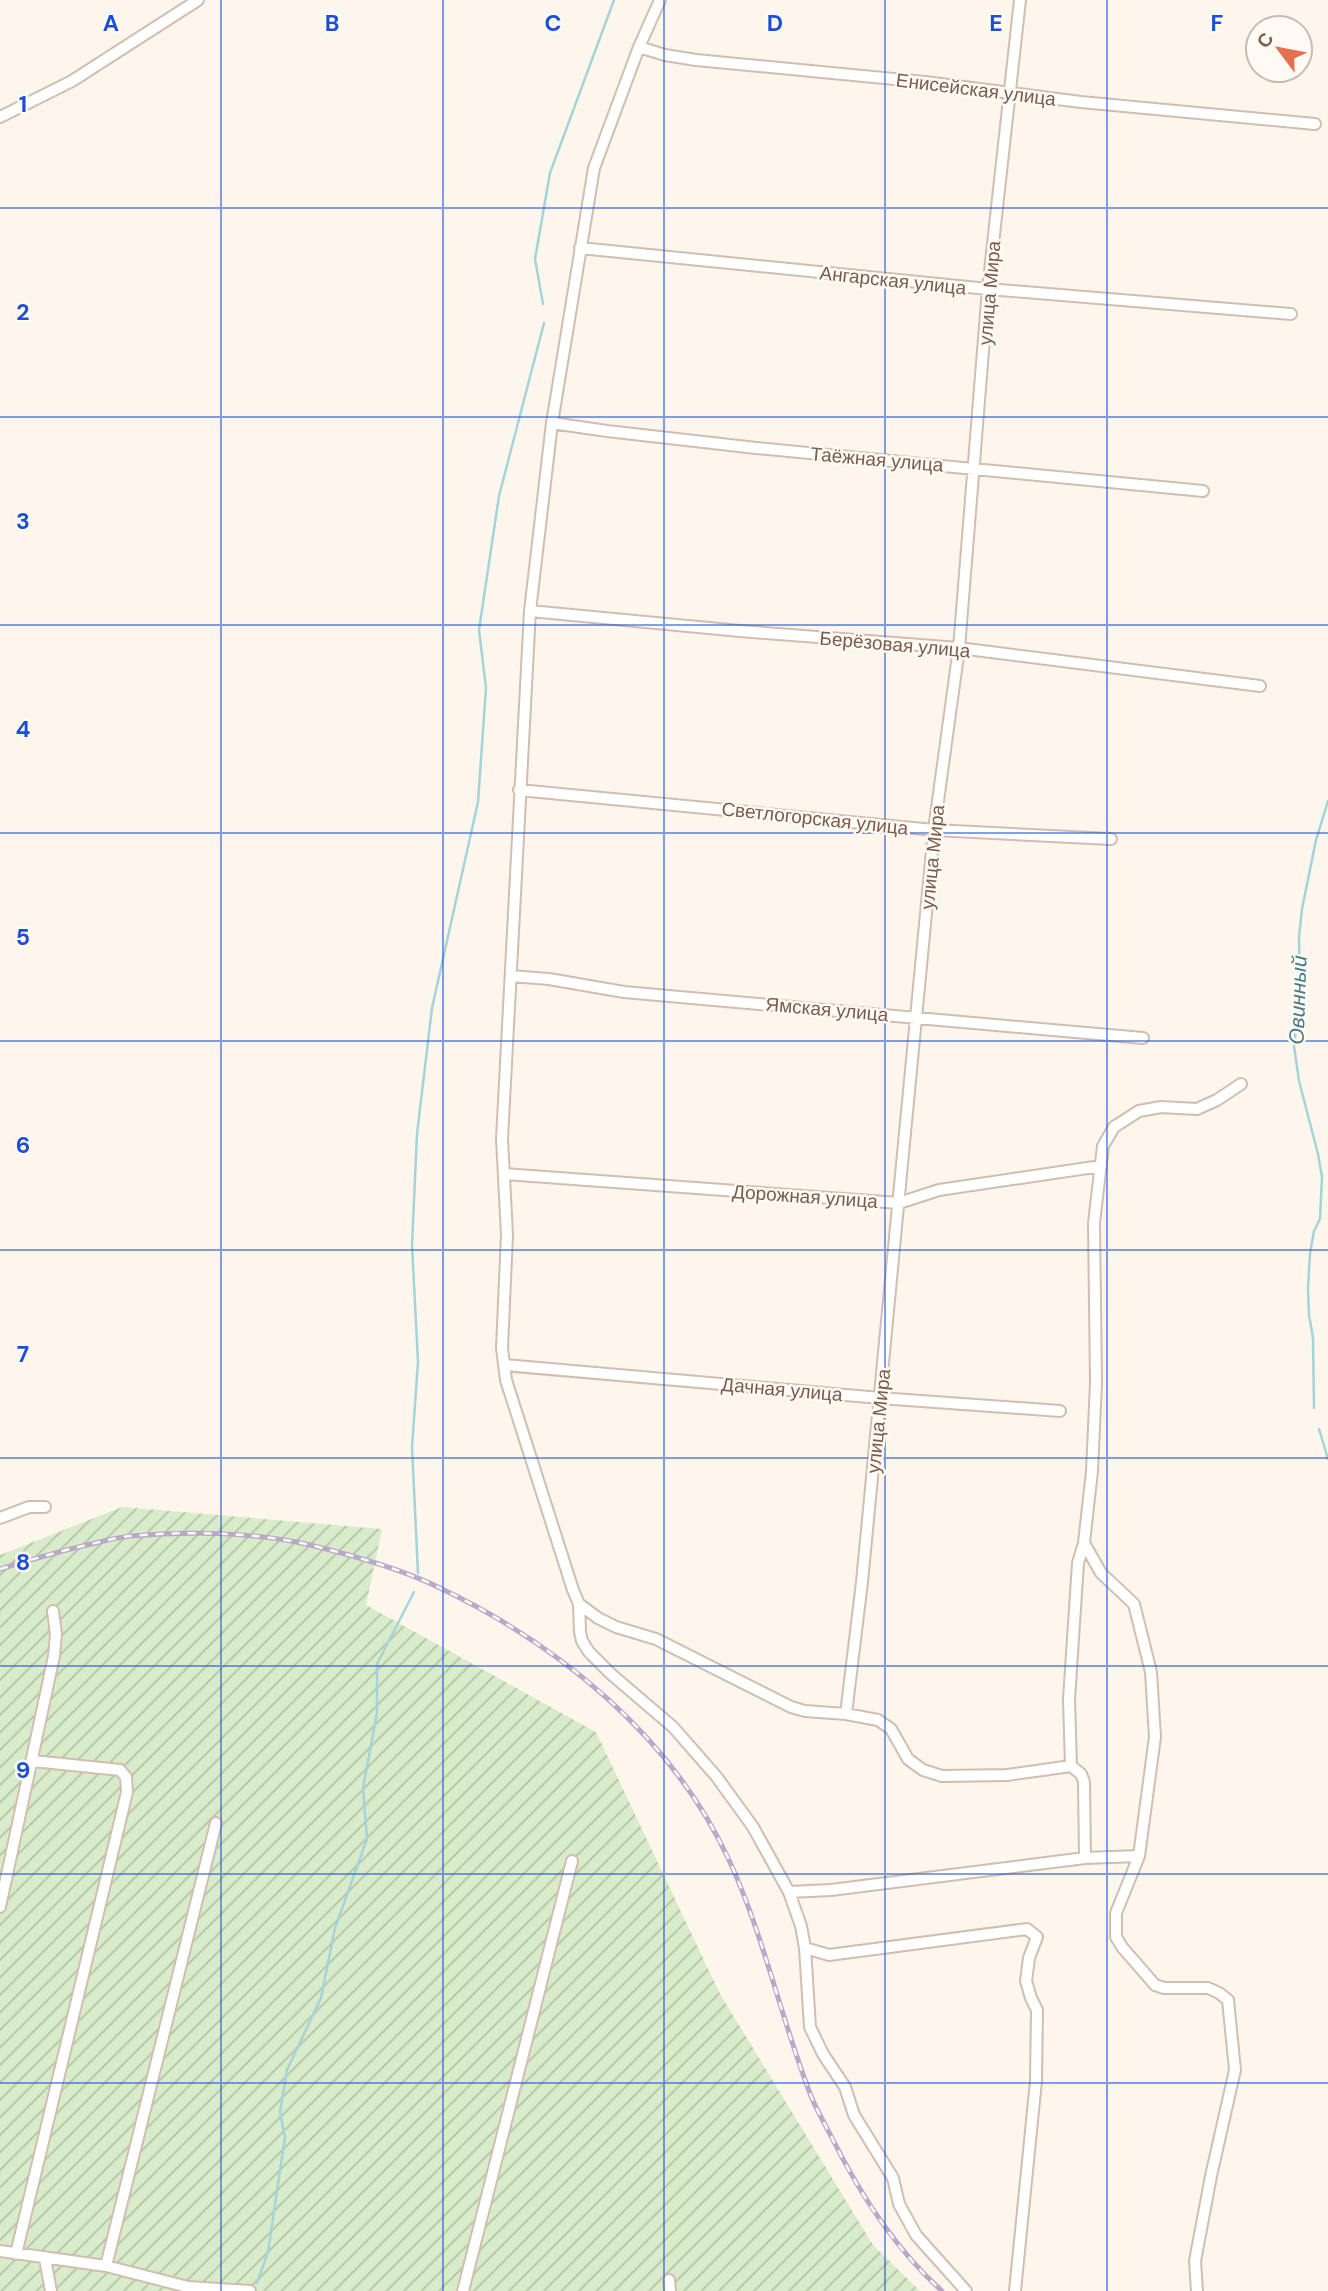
<svg xmlns="http://www.w3.org/2000/svg" width="1328" height="2291" viewBox="0 0 1328 2291" font-family="'DM Sans',sans-serif">
	<defs>
		<pattern id="garden-furrows" width="10" height="10" patternUnits="userSpaceOnUse" patternTransform="scale(1.75)"><rect width="10" height="10" fill="#d8ecc9"/><path d="M-1 1l2-2M0 10L10 0M9 11l2-2" fill="none" stroke="#b4c2a5"/></pattern>
	</defs>
	<rect width="100%" height="100%" fill="#fdf6ec"/>
	<!-- garden -->
	<path fill="url(#garden-furrows)" d="M122 1507 382 1529 366 1605 596 1732 720 1994 873 2245 920 2291H0V1555Z"/>
	<g fill="none" stroke-linecap="round" stroke-linejoin="round">
		<!-- stream -->
		<path stroke="#a5d3da" stroke-width="2.5" d="M543 304 535 259 550 173 614 0
			M1314 1408 1313 1338 1309 1315 1308 1288 1310 1253 1314 1231 1320 1219 1322 1177 1318 1154 1299 1081 1294 1046 1300 996 1299 936 1302 909 1316 840 1328 801
			M1319 1429 1328 1459
			M418 1573 412 1447 418 1362 412 1245 417 1134 432 1008 478 802 486 688 479 630 499 496 544 323
			M257 2283 268 2252 285 2137 280 2112 287 2070 321 1998 335 1928 367 1839 363 1788 377 1713V1664L414 1592"/>
		<defs>
			<path id="minor" d="M660 0 639 47 594 168 552 423 530 611 502 1139 507 1235 502 1348 506 1380 573 1590 579 1604 598 1618 616 1627 656 1639 791 1707 805 1711 846 1714 878 1720 891 1729 908 1759 923 1770 942 1776 1007 1775 1071 1766
				M639 47 665 55 696 60 925 82 1081 102 1315 124
				M0 117 72 81 198 0
				M580 248 988 289 1291 314
				M552 423 607 431 756 448 1203 491
				M530 611 740 631 959 648 1260 686
				M519 790 934 830 1111 839
				M511 976 549 979 624 992 1143 1038
				M505 1174 899 1203 939 1190 1101 1166
				M504 1365 880 1398 1060 1411
				M0 1518 29 1507H45
				M1084 1543 1101 1573 1134 1604 1151 1672 1155 1737 1139 1856 1116 1913V1937L1122 1947 1155 1985 1164 1988H1208L1219 1993 1228 2000 1235 2070 1211 2176 1195 2261 1197 2291
				M579 1604 580 1632 582 1641 589 1652 611 1674 673 1727 716 1776 753 1827 789 1892 801 1926 805 1948 810 2027 823 2054 845 2087 854 2115 893 2178 899 2204 916 2235 966 2291
				M846 1714 862 1582 934 830 959 648 988 289 1020 0
				M1085 1858 1084 1782 1081 1774 1071 1766 1069 1699 1078 1563 1084 1543 1092 1471 1096 1383 1094 1223 1103 1146 1114 1127 1139 1111 1161 1107 1197 1109 1217 1100 1241 1084
				M789 1892 831 1890 1085 1858 1139 1856
				M0 1907 54 1656 56 1634 53 1611
				M805 1948 829 1955 1027 1929 1037 1937 1029 1958 1026 1981 1031 1998 1037 2010 1036 2081 1015 2291
				M0 2251 106 2266 188 2287 250 2291
				M16 2254 127 1792 126 1777 120 1770 33 1761
				M45 2259 51 2291
				M106 2266 216 1823
				M669 2280 670 2291
				M463 2291 572 1861"/>
		</defs>
		<!-- minor casing -->
		<use href="#minor" stroke="#d1beb0" stroke-width="14"/>
		<!-- minor -->
		<use href="#minor" stroke="#fff" stroke-width="10"/>
		<defs>
			<path id="rail" d="M0 1569C30 1560 60 1551 91 1544 104 1541 118 1537 131 1536 186 1531 251 1532 306 1544 348 1554 402 1569 440 1588 561 1646 672 1737 729 1860 764 1936 781 2019 811 2096 817 2111 825 2124 832 2138 860 2194 895 2249 942 2291"/>
		</defs>
		<!-- rail casing -->
		<use href="#rail" stroke="#b9a8c9" stroke-width="5"/>
		<!-- rail -->
		<use href="#rail" stroke="#fffaf3" stroke-width="2.5" stroke-dasharray="8" stroke-linecap="butt"/>
	</g>
	<!-- grid -->
	<path fill="none" stroke="#1d4ed8" stroke-width="2" stroke-opacity="0.55" d="M221 0V2291M443 0V2291M664 0V2291M885 0V2291M1107 0V2291M0 208H1328M0 417H1328M0 625H1328M0 833H1328M0 1041H1328M0 1250H1328M0 1458H1328M0 1666H1328M0 1874H1328M0 2083H1328"/>
	<g text-anchor="middle" stroke-width="5" stroke-linejoin="round" paint-order="stroke">
		<!-- street labels -->
		<g font-size="19" fill="#7a5c4d" stroke="#fffaf3">
			<text transform="translate(976 89) rotate(7)" y="7">Енисейская улица</text>
			<text transform="translate(893 280) rotate(6)" y="7">Ангарская улица</text>
			<text transform="translate(989 293) rotate(-85)" y="7">улица Мира</text>
			<text transform="translate(877 459) rotate(5)" y="7">Таёжная улица</text>
			<text transform="translate(895 644) rotate(5)" y="7">Берёзовая улица</text>
			<text transform="translate(815 818) rotate(6)" y="7">Светлогорская улица</text>
			<text transform="translate(932 857) rotate(-84)" y="7">улица Мира</text>
			<text transform="translate(827 1009) rotate(5)" y="7">Ямская улица</text>
			<text transform="translate(805 1196) rotate(4)" y="7">Дорожная улица</text>
			<text transform="translate(782 1389) rotate(5)" y="7">Дачная улица</text>
			<text transform="translate(878 1421) rotate(-84)" y="7">улица Мира</text>
		</g>
		<!-- water labels -->
		<g font-size="21" font-style="italic" fill="#437c86" stroke="#fffaf3">
			<text transform="translate(1298 1000) rotate(-88)" y="7">Овинный</text>
		</g>
	</g>
	<g font-size="23" text-anchor="middle" font-weight="bold" fill="#1d4ed8" stroke="#fffaf3" stroke-width="5" stroke-linejoin="round" paint-order="stroke">
		<text x="111" y="31">A</text>
		<text x="332" y="31">B</text>
		<text x="553" y="31">C</text>
		<text x="775" y="31">D</text>
		<text x="996" y="31">E</text>
		<text x="1217" y="31">F</text>
		<text x="23" y="112">1</text>
		<text x="23" y="320">2</text>
		<text x="23" y="529">3</text>
		<text x="23" y="737">4</text>
		<text x="23" y="945">5</text>
		<text x="23" y="1153">6</text>
		<text x="23" y="1362">7</text>
		<text x="23" y="1570">8</text>
		<text x="23" y="1778">9</text>
	</g>
	<!-- north arrow -->
	<g transform="translate(1279 49) rotate(302)"><circle r="33" fill="#fffaf3" stroke="#cabbb1" stroke-width="2"/>
	<path d="M0-5L12 26L0 18L-12 26Z" fill="#e76f51"/>
	<text y="-10" font-size="19" font-weight="bold" text-anchor="middle" fill="#7a5c4d">С</text>
	</g>
</svg>
